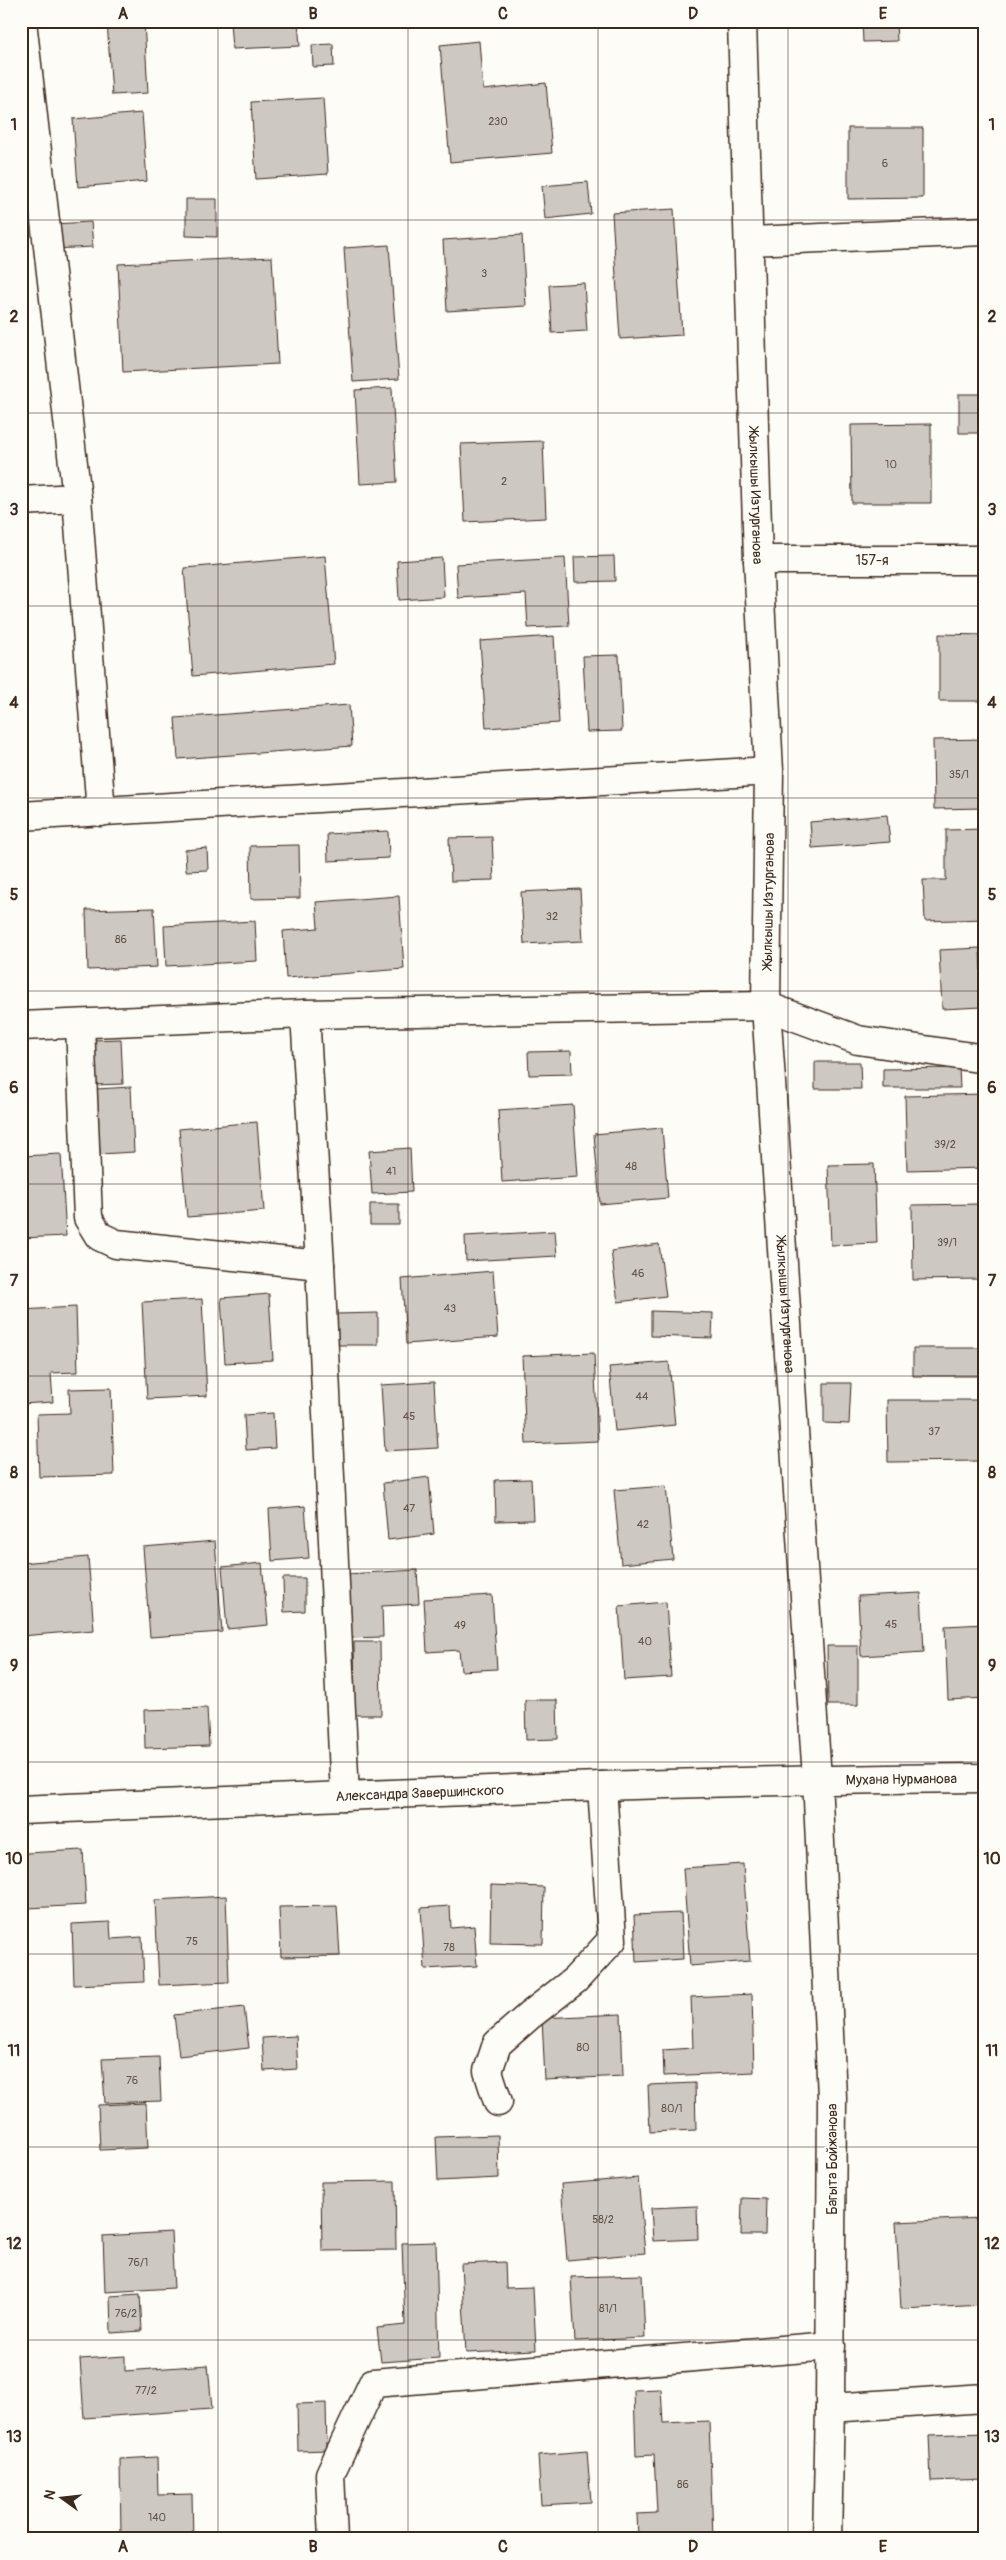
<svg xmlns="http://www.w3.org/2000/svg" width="1006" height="2560" viewBox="0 0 1006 2560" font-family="Pangolin,sans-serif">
	<rect width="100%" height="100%" fill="#fdfcf7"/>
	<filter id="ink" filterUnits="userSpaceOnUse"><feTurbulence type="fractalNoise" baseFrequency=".02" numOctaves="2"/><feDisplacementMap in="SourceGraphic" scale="10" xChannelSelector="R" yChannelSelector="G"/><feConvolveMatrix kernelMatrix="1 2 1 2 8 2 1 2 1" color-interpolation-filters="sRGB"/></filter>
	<g filter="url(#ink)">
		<!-- building -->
		<path fill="#cdc8c2" stroke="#3b2a1e" d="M107 21H144L148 93 112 95Z
			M230 21H298L300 46 232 49Z
			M862 21H923L896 22 897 41 863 42Z
			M479 41 483 90 546 83 552 153 450 162 440 45Z
			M333 44 334 66 313 67 312 45Z
			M323 98 328 174 256 179 251 102Z
			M142 113 147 181 78 187 73 119Z
			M848 128H923V198L848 199Z
			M588 182 591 214 545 219 542 186Z
			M186 199H217V237L186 236Z
			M674 209 682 335 620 339 612 213Z
			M91 222 93 247 54 249 52 224Z
			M522 235 526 306 447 311 443 240Z
			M389 245 399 379 353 382 344 248Z
			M272 257 278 364 123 372 118 264Z
			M584 283 587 331 552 333 549 285Z
			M392 388 397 482 360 484 355 390Z
			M959 394H985V433H959Z
			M931 424V503H852L851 425Z
			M543 441 546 518 465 522 461 444Z
			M325 556 334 664 193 676 184 568Z
			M614 556 615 581 575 582 574 557Z
			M442 558 444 597 399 600 397 561Z
			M565 558 569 626 528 628 526 594 458 598 456 564Z
			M939 634 985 635V701H939Z
			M554 636 559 723 486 728 480 641Z
			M619 655 622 731 587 732 583 656Z
			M349 705 352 746 178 759 175 718Z
			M985 739V808L934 809 933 740Z
			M887 815 890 842 812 848 810 822Z
			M985 829V919L925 921 923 880H946V830Z
			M388 831 389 858 328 861 327 834Z
			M492 837 494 880 451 881 449 838Z
			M299 845 300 898 251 899 250 846Z
			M207 848 208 870 186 871 185 850Z
			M580 889 583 941 524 944 521 892Z
			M399 896 404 969 286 978 283 931 318 928 316 902Z
			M154 908 157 967 88 970 86 910Z
			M255 921 257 961 166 966 164 926Z
			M980 948 982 1007 942 1009 939 950Z
			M121 1039 123 1084 95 1085 93 1040Z
			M571 1051 572 1074 529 1075 528 1052Z
			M815 1062H860L861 1089H815Z
			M959 1068 960 1088H883V1069Z
			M131 1087 134 1152 100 1154 96 1089Z
			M984 1094 985 1168 907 1170 905 1096Z
			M573 1105 578 1177 502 1182 498 1110Z
			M257 1122 264 1211 187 1217 179 1129Z
			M662 1128 668 1198 600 1204 594 1134Z
			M410 1148 412 1192 372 1194 369 1151Z
			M61 1154 66 1236 21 1238V1156Z
			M874 1164 877 1243 831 1245 828 1165Z
			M370 1204H399V1225H370Z
			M981 1204V1279L913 1280 912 1205Z
			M555 1231 557 1256 466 1261 465 1236Z
			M659 1244 666 1296 618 1302 611 1251Z
			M493 1271 498 1337 406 1344 402 1279Z
			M269 1294 273 1360 225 1363 221 1298Z
			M202 1299 207 1396 147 1399 142 1302Z
			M76 1307 78 1372 51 1373 53 1402 21 1404V1310Z
			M651 1311 713 1313 712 1338 651 1336Z
			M378 1313V1345H335V1314Z
			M913 1348H983V1376H913Z
			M594 1353 598 1441 526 1444 522 1356Z
			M669 1362 675 1425 615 1431 609 1367Z
			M434 1382 438 1448 385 1451 381 1385Z
			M824 1383H851L849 1424 824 1423Z
			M111 1388 114 1475 39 1477 37 1414 70 1413 69 1389Z
			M887 1400H980L981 1461 888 1462Z
			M273 1413 275 1448 246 1450 244 1415Z
			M979 1467H985V1486H979Z
			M429 1477 434 1534 388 1540 383 1483Z
			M531 1479 533 1520 496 1521 495 1480Z
			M666 1486 673 1559 621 1564 614 1490Z
			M305 1506 309 1558 272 1561 269 1509Z
			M215 1541 222 1632 150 1637 143 1547Z
			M88 1557 94 1630 21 1636V1563Z
			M262 1563 268 1625 227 1629 222 1567Z
			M417 1570 419 1604 382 1606 383 1637 349 1638 346 1574Z
			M283 1578H305V1611L284 1612Z
			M921 1593 924 1652 861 1656 858 1596Z
			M492 1595 497 1669 461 1671 459 1650 427 1652 424 1599Z
			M666 1602 671 1677 624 1680 619 1606Z
			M985 1624V1698L948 1700 945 1626Z
			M354 1642H380L381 1715H355Z
			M827 1646H858V1705H828Z
			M525 1700H557L558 1739 526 1740Z
			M207 1708 209 1746 145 1748 144 1710Z
			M83 1850 86 1905 28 1908 26 1853Z
			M743 1864 750 1961 690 1966 683 1868Z
			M491 1885 544 1887 543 1944 490 1943Z
			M226 1896 229 1982 159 1985 155 1900Z
			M337 1906 340 1956 281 1957 279 1907Z
			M450 1906 451 1928 474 1926 477 1966 425 1969 421 1908Z
			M681 1913 683 1959 636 1962 634 1915Z
			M110 1922 111 1939 142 1937 144 1982 74 1985 72 1924Z
			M752 1994 754 2072 664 2076 663 2050 693 2048 691 1997Z
			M244 2007 249 2048 179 2056 174 2015Z
			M621 2014 623 2076 545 2080 542 2018Z
			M296 2036 298 2069 264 2071 262 2038Z
			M159 2057 161 2101 105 2103 102 2059Z
			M695 2083 696 2130 650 2132 648 2085Z
			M146 2103 148 2148 100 2150 98 2105Z
			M498 2135 499 2178 438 2181 436 2137Z
			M638 2178 645 2253 567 2260 561 2184Z
			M395 2181 396 2250 322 2251 321 2182Z
			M742 2198 766 2199 765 2235H741Z
			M697 2206 698 2239 653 2241 651 2208Z
			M981 2218 985 2305 901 2309 896 2222Z
			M171 2232 174 2288 105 2292 103 2236Z
			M436 2242 439 2358 381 2362 377 2328 405 2325 402 2243Z
			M505 2262 506 2288 533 2287 536 2350 466 2353 461 2264Z
			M642 2275 645 2338 575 2341 571 2277Z
			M140 2294 142 2331 111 2333 110 2296Z
			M125 2356V2371L208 2365 212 2409 84 2418 80 2359Z
			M661 2389 663 2423 709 2421 713 2539H638L637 2514 657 2513 654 2455 636 2456 634 2390Z
			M326 2403 327 2450 298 2451 297 2404Z
			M985 2433V2479L931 2481 929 2435Z
			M587 2451 591 2502 541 2505 538 2455Z
			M157 2457 158 2495 192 2494 193 2539H121L120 2459Z"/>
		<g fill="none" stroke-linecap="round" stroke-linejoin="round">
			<defs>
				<g id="minor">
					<path d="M22 21 77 498 101 812"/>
					<path id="s1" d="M742 21 758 560 769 771 766 1006 817 1779 832 2097 830 2408 827 2539"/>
					<path d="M749 241 985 231"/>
					<path d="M21 501 77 498"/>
					<path id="s2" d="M758 560H985"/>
					<path d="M21 816 769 771"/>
					<path d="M305 1014 320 1265 345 1796"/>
					<path d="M80 1025 88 1218 99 1236 116 1244 320 1265"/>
					<path d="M21 1026 305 1014 766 1006 858 1040 985 1059"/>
					<path id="s3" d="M21 1810C342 1796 663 1780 985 1778"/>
					<path d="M498 2102 488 2071 497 2044 529 2016 575 1980 612 1940 602 1786"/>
					<path d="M830 2408 985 2398"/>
					<path d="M333 2539 330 2474 373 2383 831 2346"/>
				</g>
			</defs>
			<!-- minor casing -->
			<use href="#minor" stroke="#3b2a1e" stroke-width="31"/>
			<!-- minor -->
			<use href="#minor" stroke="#fdfcf7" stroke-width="28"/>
		</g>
	</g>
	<!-- grid -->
	<path fill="none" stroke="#3b2a1e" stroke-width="1" stroke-opacity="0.55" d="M218 21V2539M408 21V2539M598 21V2539M788 21V2539M21 220H985M21 413H985M21 606H985M21 798H985M21 991H985M21 1184H985M21 1376H985M21 1569H985M21 1762H985M21 1954H985M21 2147H985M21 2340H985"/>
	<g text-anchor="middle" stroke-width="4" stroke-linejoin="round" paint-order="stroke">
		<!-- number labels -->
		<g font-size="11" fill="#605247">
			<text x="498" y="125">230</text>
			<text x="885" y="167">6</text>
			<text x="484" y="277">3</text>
			<text x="891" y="468">10</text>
			<text x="504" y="485">2</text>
			<text x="959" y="778">35/1</text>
			<text x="552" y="920">32</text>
			<text x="121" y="943">86</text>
			<text x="945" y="1148">39/2</text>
			<text x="631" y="1170">48</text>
			<text x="391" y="1175">41</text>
			<text x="947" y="1246">39/1</text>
			<text x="638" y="1277">46</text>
			<text x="450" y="1312">43</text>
			<text x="642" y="1400">44</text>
			<text x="409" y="1420">45</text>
			<text x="934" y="1435">37</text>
			<text x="409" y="1512">47</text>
			<text x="643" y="1528">42</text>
			<text x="891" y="1628">45</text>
			<text x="460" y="1629">49</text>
			<text x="645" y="1645">40</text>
			<text x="192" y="1945">75</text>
			<text x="449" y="1951">78</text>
			<text x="583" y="2051">80</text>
			<text x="132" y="2084">76</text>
			<text x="672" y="2112">80/1</text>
			<text x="603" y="2223">58/2</text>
			<text x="138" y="2266">76/1</text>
			<text x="608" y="2312">81/1</text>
			<text x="126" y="2317">76/2</text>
			<text x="146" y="2394">77/2</text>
			<text x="683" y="2488">86</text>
			<text x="157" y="2521">140</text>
		</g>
		<!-- street labels -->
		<g font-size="14" fill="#3b2a1e" stroke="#fdfcf7">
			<text dy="5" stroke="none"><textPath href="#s1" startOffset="475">Жылкышы Изтурганова</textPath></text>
			<text dy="5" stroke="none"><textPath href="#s2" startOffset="114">157-я</textPath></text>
			<text transform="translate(768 901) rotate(-89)" y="5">Жылкышы Изтурганова</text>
			<text dy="5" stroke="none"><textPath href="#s1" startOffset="1285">Жылкышы Изтурганова</textPath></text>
			<text dy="5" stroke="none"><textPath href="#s3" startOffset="881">Мухана Нурманова</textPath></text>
			<text dy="5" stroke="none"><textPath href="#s3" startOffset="399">Александра Завершинского</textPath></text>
			<text transform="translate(832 2159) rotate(-90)" y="5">Багыта Бойжанова</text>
		</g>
	</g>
	<!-- margin -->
	<rect width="1006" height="2560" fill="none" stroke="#fdfcf7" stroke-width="55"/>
	<!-- north arrow -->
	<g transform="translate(62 2498) rotate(285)" stroke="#fdfcf7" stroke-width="4" paint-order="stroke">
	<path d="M0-4L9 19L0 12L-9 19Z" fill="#3b2a1e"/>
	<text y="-8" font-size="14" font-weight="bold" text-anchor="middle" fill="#3b2a1e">N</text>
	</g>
	<rect x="28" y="28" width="950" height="2504" fill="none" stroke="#3b2a1e" stroke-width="2"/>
	<g font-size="16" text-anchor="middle" font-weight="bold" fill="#3b2a1e">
		<text x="123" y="19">A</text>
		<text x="313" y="19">B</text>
		<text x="503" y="19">C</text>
		<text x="693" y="19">D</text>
		<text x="883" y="19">E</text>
		<text x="14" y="130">1</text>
		<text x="992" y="130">1</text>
		<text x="14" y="322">2</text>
		<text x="992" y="322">2</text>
		<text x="14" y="515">3</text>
		<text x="992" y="515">3</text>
		<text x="14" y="708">4</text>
		<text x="992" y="708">4</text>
		<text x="14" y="900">5</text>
		<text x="992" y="900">5</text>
		<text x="14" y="1093">6</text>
		<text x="992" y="1093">6</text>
		<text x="14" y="1286">7</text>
		<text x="992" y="1286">7</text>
		<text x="14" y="1478">8</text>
		<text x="992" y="1478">8</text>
		<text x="14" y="1671">9</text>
		<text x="992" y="1671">9</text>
		<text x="14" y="1864">10</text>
		<text x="992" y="1864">10</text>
		<text x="14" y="2056">11</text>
		<text x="992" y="2056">11</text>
		<text x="14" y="2249">12</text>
		<text x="992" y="2249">12</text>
		<text x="14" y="2442">13</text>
		<text x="992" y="2442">13</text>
		<text x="123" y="2552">A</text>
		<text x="313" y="2552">B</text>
		<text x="503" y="2552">C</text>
		<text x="693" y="2552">D</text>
		<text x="883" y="2552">E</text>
	</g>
</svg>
